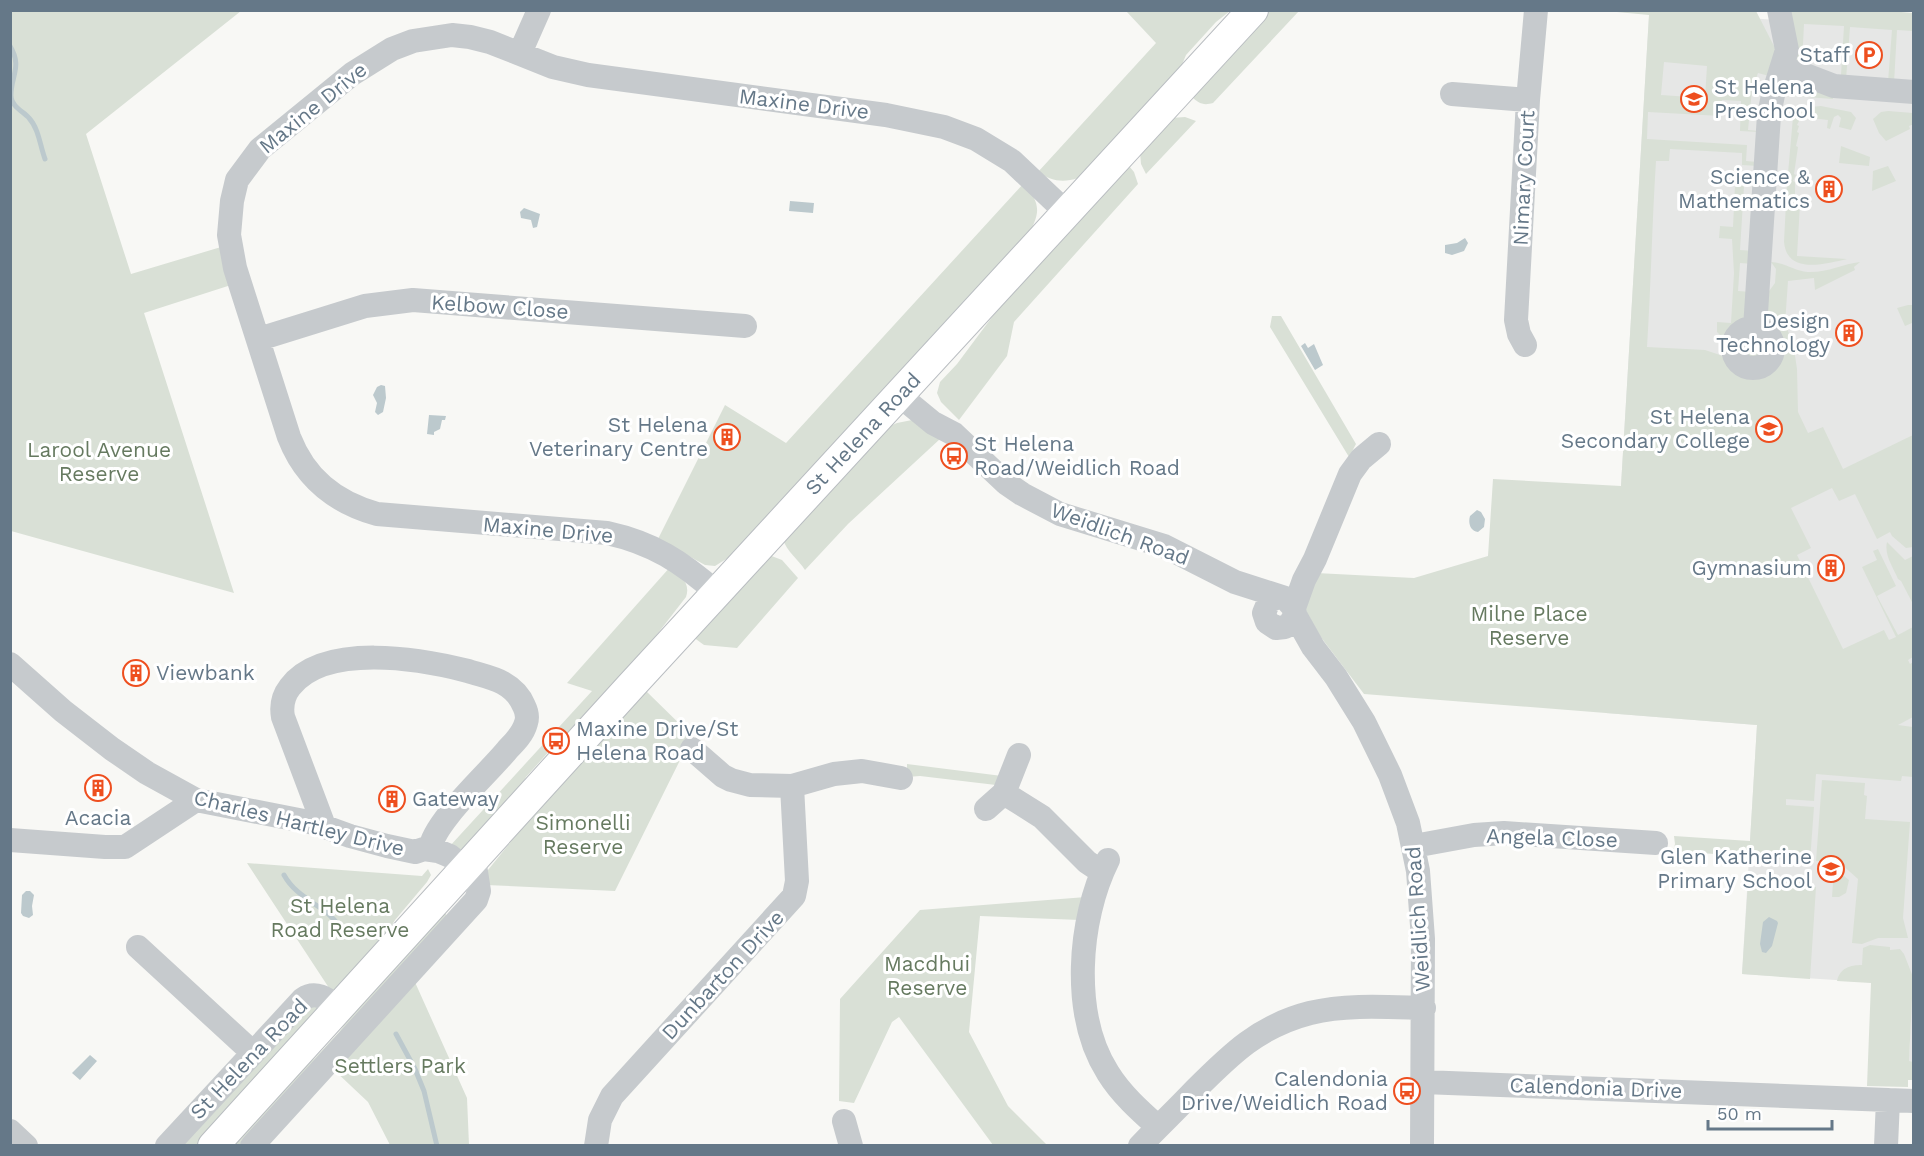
<svg xmlns="http://www.w3.org/2000/svg" width="1924" height="1156" viewBox="0 0 1924 1156" font-family="'Work Sans',sans-serif">
	<rect width="100%" height="100%" fill="#f8f8f5"/>
	<!-- built -->
	<path fill="#e6e7e6" d="M1649 16 1749 18 1913 30V1080H1908L1912 985 1742 974 1757 725 1606 713 1621 486Z"/>
	<!-- green -->
	<path fill="#d9e0d6" fill-rule="evenodd" d="M1878 10 1913 13V31L1897 30 1894 83 1888 82 1892 30 1850 27 1846 79 1841 75 1844 26 1804 24 1802 65 1815 66V73L1797 64 1789 11Z
		M10 11H241L86 134 131 274 221 247 231 285 144 313 234 593 11 531Z
		M1126 11H1230L1216 22 1186 55 1179 72 1078 178C1063 183 1051 181 1038 172L1156 43Z
		M1269 11H1299L1213 103C1203 106 1198 103 1191 96Z
		M1606 11H1756L1776 50 1769 76 1758 73 1752 90 1748 130 1759 131V132L1740 131 1741 101 1722 100 1721 116 1648 112 1647 139 1747 145 1746 161 1758 162V166L1742 165V153L1670 149 1669 161H1656C1652 223 1651 285 1647 347L1705 350 1720 355 1747 373 1761 372 1772 368 1779 355V343L1767 309V294L1775 283 1776 269 1771 262C1786 263 1794 271 1808 272 1826 273 1843 264 1860 262L1854 267 1855 270 1815 290 1814 278 1788 281 1785 324 1793 343 1797 369 1798 412 1808 433 1823 427 1843 469 1913 435V547L1906 548 1892 536 1890 532 1877 539 1855 494 1839 501 1832 488 1791 508 1811 548 1797 555 1843 649 1884 630 1889 640 1896 637 1862 567 1877 560 1873 551 1878 549 1896 586 1877 596 1898 635 1913 627V657L1908 660 1910 664 1913 662V717L1898 725 1913 727V777L1902 776 1901 781 1816 774 1814 801 1786 799V805L1814 807 1810 861 1673 851 1675 844 1674 836 1750 841 1757 725 1364 694 1320 636 1301 602 1316 573 1414 578 1488 556 1493 479 1621 486 1649 15ZM1664 62 1707 66 1705 98 1661 95Z
		M1792 81 1834 91 1833 99 1794 96 1787 91Z
		M1821 106 1851 112 1856 118 1851 130 1839 127 1841 118 1838 115 1834 117 1830 129 1827 128 1828 120 1801 117 1797 125 1799 126 1797 132 1799 133 1796 146 1798 147 1794 174 1796 175 1793 181 1795 182V197L1786 196 1793 117 1799 108Z
		M1888 111 1913 113 1914 124 1909 126 1910 129 1886 141 1879 133 1873 119 1881 112Z
		M1185 117 1196 121 1146 174 1141 164 1140 152 1171 118Z
		M1841 146 1870 157 1869 166 1839 163Z
		M1129 166 1134 172 1138 184 1014 322 1007 356 959 420 941 402 937 393 940 382 957 364 1004 301Z
		M1888 166 1896 181 1872 191 1873 171Z
		M1726 180 1756 182V186H1744L1740 250 1754 251 1753 264 1740 263 1738 291 1751 292C1747 311 1743 333 1720 335L1717 332V322L1731 323 1734 273 1732 239 1719 238 1720 226 1733 227 1735 185 1724 184Z
		M1024 183C1038 201 1042 210 1030 231L731 556 715 566 705 565 658 539 725 405 786 443Z
		M1786 203 1800 204 1797 256 1847 259C1825 264 1787 275 1784 242Z
		M1908 305H1913V325L1912 323 1905 326 1897 308Z
		M1272 316H1281L1356 444 1349 457 1270 327Z
		M1740 348a13 13 0 1 1 26 0a13 13 0 1 1-26 0Z
		M912 420 940 439 848 524 805 570C799 560 786 551 783 539L890 426 897 423Z
		M1887 542 1905 560 1913 556V604L1901 581 1898 579C1893 567 1884 555 1887 542Z
		M769 555 782 560 798 578 737 648 704 645 693 637Z
		M671 566C680 575 691 583 686 597L627 673 575 730 552 748 526 777 517 792 462 851 449 847 592 691 567 683Z
		M645 690 692 736 615 891 486 885 484 875 539 807Z
		M907 764 1002 776 996 785 920 776 907 777Z
		M1822 780 1865 783 1864 795 1867 796 1865 819 1910 822 1903 918 1908 938H1878L1862 944 1852 943 1858 879 1840 863 1816 861Z
		M247 863 422 876 428 869 431 875 427 882 395 920 384 938 341 989 331 991Z
		M1834 868 1849 880 1846 893 1839 897H1832Z
		M1748 882 1816 887 1810 979 1742 974Z
		M1086 897 1080 920 980 916 969 1032 1008 1106 1047 1145H993L899 1017 892 1022 854 1103 839 1101 840 999 920 910Z
		M443 910 447 916 242 1145 229 1146 289 1079 315 1058 340 1031 356 1008Z
		M1870 945 1890 947V950L1900 949 1904 954 1913 977 1909 1061 1913 1062 1914 1080H1908V1087L1867 1086 1871 983 1837 981C1840 968 1850 965 1862 965L1863 948Z
		M414 980 467 1098 469 1145H390L368 1102 333 1069Z
		M323 1004 197 1145 177 1146 306 1006Z"/>
	<!-- water -->
	<path fill="#bcc9cd" d="M790 201 814 203 813 213 789 211Z
		M524 208 540 214 537 227 533 228 531 220 521 218 520 212Z
		M1465 238 1468 243 1464 251 1452 255 1445 253V245L1457 243Z
		M1305 343 1308 348 1314 344 1323 365 1315 370 1301 346Z
		M381 385 385 386 386 398 383 412 378 415 375 412 377 403 373 395 377 387Z
		M429 415 446 416 445 420H442L440 429 434 432V435L427 434Z
		M1477 510 1481 512 1485 519 1484 527 1478 532C1470 531 1468 523 1470 516Z
		M26 891H30L34 895 32 906 33 915 29 918 23 916 21 913 22 895Z
		M1769 917 1777 921 1778 923 1772 946 1766 953 1762 952 1760 944 1763 922Z
		M90 1055 97 1061 80 1080 72 1073Z"/>
	<g fill="none" stroke-linecap="round" stroke-linejoin="round">
		<!-- stream -->
		<path stroke="#bcc9cd" stroke-width="5" d="M10 46C23 67 10 77 11 97 12 107 24 112 29 118 39 129 40 146 45 159
			M284 875C294 893 310 900 326 912 335 919 341 928 348 937
			M396 1034 415 1069 424 1091 437 1146"/>
		<defs>
			<path id="major" d="M213 1146 630 687 1253 10"/>
		</defs>
		<!-- major casing -->
		<use href="#major" stroke="#b9bdc1" stroke-width="32"/>
		<!-- minor -->
		<path stroke="#c6cacd" stroke-width="24" d="M520 53 539 10
			M1782 69 1800 73 1834 86 1914 92
			M1452 94 1528 100
			M1755 328 1769 115 1773 95 1787 50 1779 10
			M1733 348a20 20 0 1 1 40 0a20 20 0 1 1-40 0Z
			M259 339 365 306 413 300 745 326
			M1525 345 1519 334 1516 320 1528 100 1536 10
			M899 395 933 423 954 434 1006 483 1022 494 1060 514 1164 546 1235 582 1285 598 1294 608 1295 615 1290 624 1285 627 1276 628 1267 622 1264 613 1269 601 1278 597
			M717 593C682 562 653 543 607 533L377 514C334 502 305 478 289 437L235 268 229 235 232 201 237 180 260 149 352 74 392 49 413 41 452 35 470 37 490 42 553 67 588 75 886 115 944 127 976 139 1012 161 1067 213
			M1294 608 1304 580 1315 559 1350 474 1361 459 1379 444
			M1295 615 1313 647 1336 677 1364 722 1390 775 1408 823 1418 871 1423 939 1422 1146
			M10 664 63 711 112 749 147 773 196 800 314 823 350 836 387 846 415 852 424 849 438 851 450 856 465 868
			M692 749 723 776 731 780 750 785 792 786 834 774 862 771 901 778
			M1004 793 1019 755
			M986 809 1004 793 1042 817 1087 862 1102 872
			M324 826 283 717C281 706 283 696 290 687 325 642 421 659 468 671 480 675 492 677 503 683 512 688 520 696 524 706 527 712 528 717 526 723 523 734 515 742 508 749 489 773 434 821 430 849
			M10 840 105 847H125L196 800
			M1414 846 1474 835 1504 833 1656 843
			M1108 860C1078 920 1071 1015 1108 1073 1121 1094 1140 1111 1158 1127
			M138 947 252 1052
			M1423 1082 1914 1101
			M844 1121 851 1146
			M10 1131 26 1146
			M167 1146 303 999C316 990 327 999 338 1007
			M252 1146 476 900 479 891 474 859
			M596 1146 600 1120 612 1096 794 896 797 881 792 786
			M1140 1146C1158 1127 1177 1109 1195 1090 1231 1054 1259 1026 1310 1013 1347 1004 1387 1007 1424 1008
			M1886 1146 1888 1100"/>
		<!-- major -->
		<use href="#major" stroke="#fff" stroke-width="30"/>
	</g>
	<!-- icons -->
	<defs>
		<symbol id="parking-ring" viewBox="-11 -11 22 22"><circle r="9.5" fill="#fff" stroke="#ee4f1f" stroke-width="1.5"/><path d="M-3.5-5.5H1a3.5 3.5 0 0 1 0 7H-1V5.5H-3.5ZM-1-3.4V-.6H.8a1.4 1.4 0 0 0 0-2.8Z" fill="#ee4f1f"/></symbol>
		<symbol id="school-ring" viewBox="-11 -11 22 22"><circle r="9.5" fill="#fff" stroke="#ee4f1f" stroke-width="1.5"/><path d="M0-5L7-2L0 1L-7-2ZM-4 1L0 2.5L4 1V4Q0 6-4 4Z" fill="#ee4f1f"/></symbol>
		<symbol id="building-ring" viewBox="-11 -11 22 22"><circle r="9.5" fill="#fff" stroke="#ee4f1f" stroke-width="1.5"/><path d="M-4-6H4V6H1V3H-1V6H-4ZM-2.5-4.3h1.7v1.8h-1.7ZM.8-4.3h1.7v1.8H.8ZM-2.5-1h1.7V.8h-1.7ZM.8-1h1.7V.8H.8Z" fill="#ee4f1f"/></symbol>
		<symbol id="bus-ring" viewBox="-11 -11 22 22"><circle r="9.5" fill="#fff" stroke="#ee4f1f" stroke-width="1.5"/><path d="M-5-6H5V4H4V6H2V4H-2V6H-4V4H-5ZM-3.5-4V0h7V-4ZM-3.5 1.2v1.5H-2V1.2ZM2 1.2v1.5H3.5V1.2Z" fill="#ee4f1f"/></symbol>
	</defs>
	<g fill-rule="evenodd">
		<use href="#parking-ring" x="1854" y="40" width="30" height="30"/>
		<use href="#school-ring" x="1679" y="84" width="30" height="30"/>
		<use href="#building-ring" x="1814" y="174" width="30" height="30"/>
		<use href="#building-ring" x="1834" y="318" width="30" height="30"/>
		<use href="#school-ring" x="1754" y="414" width="30" height="30"/>
		<use href="#building-ring" x="712" y="422" width="30" height="30"/>
		<use href="#bus-ring" x="939" y="441" width="30" height="30"/>
		<use href="#building-ring" x="1816" y="553" width="30" height="30"/>
		<use href="#building-ring" x="121" y="658" width="30" height="30"/>
		<use href="#bus-ring" x="541" y="726" width="30" height="30"/>
		<use href="#building-ring" x="83" y="773" width="30" height="30"/>
		<use href="#building-ring" x="377" y="784" width="30" height="30"/>
		<use href="#school-ring" x="1816" y="854" width="30" height="30"/>
		<use href="#bus-ring" x="1392" y="1076" width="30" height="30"/>
	</g>
	<g text-anchor="middle" stroke-width="6" stroke-linejoin="round" paint-order="stroke">
		<!-- poi labels -->
		<g font-size="21" fill="#657888" stroke="#fff" text-anchor="end">
			<text x="1850" y="62">Staff</text>
			<text x="1714" y="94" text-anchor="start">St Helena<tspan x="1714" dy="24">Preschool</tspan></text>
			<text x="1810" y="184">Science &amp;<tspan x="1810" dy="24">Mathematics</tspan></text>
			<text x="1830" y="328">Design<tspan x="1830" dy="24">Technology</tspan></text>
			<text x="1750" y="424">St Helena<tspan x="1750" dy="24">Secondary College</tspan></text>
			<text x="708" y="432">St Helena<tspan x="708" dy="24">Veterinary Centre</tspan></text>
			<text x="974" y="451" text-anchor="start">St Helena<tspan x="974" dy="24">Road/Weidlich Road</tspan></text>
			<text x="1812" y="575">Gymnasium</text>
			<text x="156" y="680" text-anchor="start">Viewbank</text>
			<text x="576" y="736" text-anchor="start">Maxine Drive/St<tspan x="576" dy="24">Helena Road</tspan></text>
			<text x="412" y="806" text-anchor="start">Gateway</text>
			<text x="98" y="825" text-anchor="middle">Acacia</text>
			<text x="1812" y="864">Glen Katherine<tspan x="1812" dy="24">Primary School</tspan></text>
			<text x="1388" y="1086">Calendonia<tspan x="1388" dy="24">Drive/Weidlich Road</tspan></text>
		</g>
		<!-- street labels -->
		<g font-size="21" fill="#657888" stroke="#fff">
			<text transform="translate(804 104) rotate(7)" y="7">Maxine Drive</text>
			<text transform="translate(313 108) rotate(-39)" y="7">Maxine Drive</text>
			<text transform="translate(1524 178) rotate(-87)" y="7">Nimary Court</text>
			<text transform="translate(500 307) rotate(4)" y="7">Kelbow Close</text>
			<text transform="translate(863 434) rotate(-47)" y="7">St Helena Road</text>
			<text transform="translate(548 530) rotate(5)" y="7">Maxine Drive</text>
			<text transform="translate(1120 534) rotate(20)" y="7">Weidlich Road</text>
			<text transform="translate(299 823) rotate(14)" y="7">Charles Hartley Drive</text>
			<text transform="translate(1552 838) rotate(2)" y="7">Angela Close</text>
			<text transform="translate(1418 919) rotate(-94)" y="7">Weidlich Road</text>
			<text transform="translate(723 975) rotate(-47)" y="7">Dunbarton Drive</text>
			<text transform="translate(249 1059) rotate(-46)" y="7">St Helena Road</text>
			<text transform="translate(1596 1088) rotate(2)" y="7">Calendonia Drive</text>
		</g>
		<!-- park labels -->
		<g font-size="21" fill="#667a60" stroke="#fff">
			<text x="99" y="457">Larool Avenue<tspan x="99" dy="24">Reserve</tspan></text>
			<text x="1529" y="621">Milne Place<tspan x="1529" dy="24">Reserve</tspan></text>
			<text x="583" y="830">Simonelli<tspan x="583" dy="24">Reserve</tspan></text>
			<text x="340" y="913">St Helena<tspan x="340" dy="24">Road Reserve</tspan></text>
			<text x="927" y="971">Macdhui<tspan x="927" dy="24">Reserve</tspan></text>
			<text x="400" y="1073">Settlers Park</text>
		</g>
	</g>
	<!-- border -->
	<rect width="1924" height="1156" fill="none" stroke="#657888" stroke-width="24"/>
	<!-- scale -->
	<path d="M1708 1120v9h124v-9" fill="none" stroke="#657888" stroke-width="3"/>
	<text x="1717" y="1120" font-size="18" fill="#657888" stroke="#ffffff" stroke-width="4.5" paint-order="stroke">50 m</text>
</svg>
